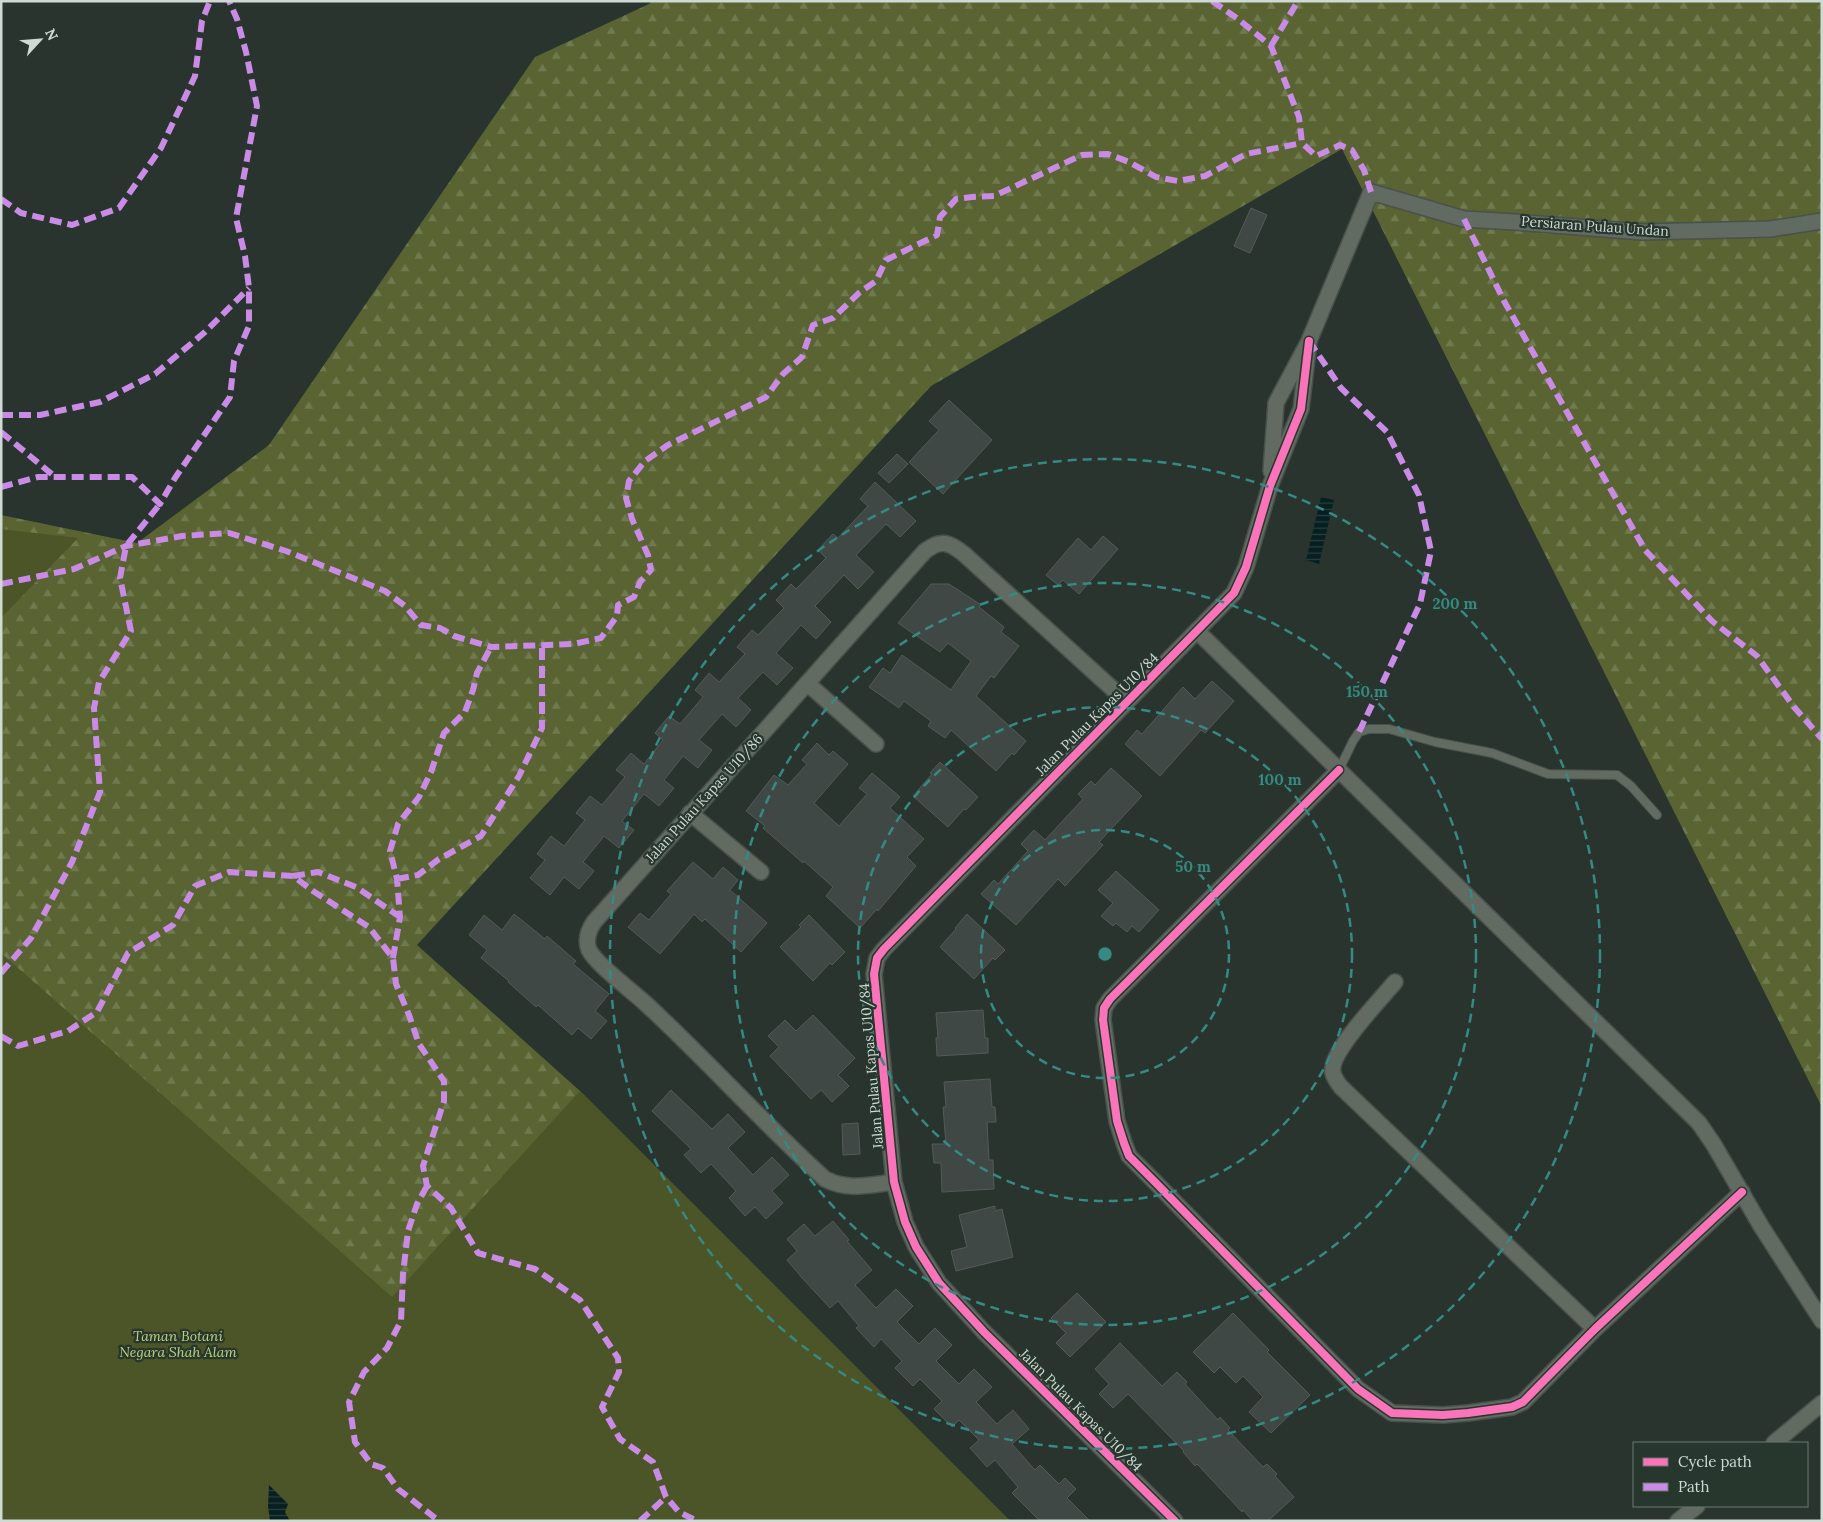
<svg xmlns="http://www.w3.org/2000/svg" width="1823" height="1522" viewBox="0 0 1823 1522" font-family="Lora,serif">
	<defs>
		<pattern id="forest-firs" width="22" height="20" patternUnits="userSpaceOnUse" patternTransform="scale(1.25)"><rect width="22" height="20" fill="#596432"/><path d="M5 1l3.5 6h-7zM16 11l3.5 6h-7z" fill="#707a4f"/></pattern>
		<pattern id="water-rules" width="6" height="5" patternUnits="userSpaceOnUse" patternTransform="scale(1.25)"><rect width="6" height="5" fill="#071f20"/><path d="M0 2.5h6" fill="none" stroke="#2a3f40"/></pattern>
	</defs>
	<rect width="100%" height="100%" fill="#2a342f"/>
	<!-- forest -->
	<path fill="url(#forest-firs)" d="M652 1H1822V1107L1342 149 931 386 417 945 580 1091 1010 1521H1V515L137 543 269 445 535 57 649 4Z"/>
	<!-- park -->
	<path fill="#4b5527" d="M1 529 78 538 1 618Z
		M1 953 392 1297 580 1091 1010 1521H1Z"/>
	<!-- water -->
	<path fill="url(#water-rules)" d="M1321 497 1334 500 1319 564 1306 560Z
		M269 1485 288 1504 285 1512 290 1521H270L268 1506Z"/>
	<!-- building -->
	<path fill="#404845" stroke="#525b58" d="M1251 208 1267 215 1250 253 1234 246Z
		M949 400 992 440 943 494 909 462 939 430 929 421Z
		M897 454 908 464 889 483 878 473Z
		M875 482 916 521 900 537 886 524 856 555 874 572 858 589 844 575 815 606 831 622 816 639 801 625 776 653 793 668 777 685 763 672 738 698 751 710 736 727 722 714 699 740 712 750 698 768 683 756 664 780 674 788 659 806 644 794 622 821 634 830 619 848 604 836 583 862 594 871 579 889 564 877 550 895 530 878 545 860 537 854 551 836 564 846 585 820 576 813 590 796 602 805 625 777 616 770 631 753 644 764 663 740 655 733 669 716 680 724 703 697 695 690 709 673 719 682 745 654 737 647 752 630 758 635 784 608 776 600 791 584 796 589 826 558 818 550 833 534 838 538 868 506 860 499Z
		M1103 536 1118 549 1079 594 1063 580 1058 585 1046 575 1078 538 1091 550Z
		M931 584H949L981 605 979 607 1004 627 1001 632 1019 646 994 678 991 676 976 696 1026 741 1014 755 1012 753 996 771 951 730 945 738 928 726 931 721 904 701 899 708 869 687 883 668 890 673 902 655 951 690 971 661 948 643 940 652 898 623Z
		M1212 681 1234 701 1205 733 1201 730 1160 776 1125 744 1137 730 1142 734 1183 687 1195 699Z
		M817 743 829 755 833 751 848 764 814 803 839 826 867 794 859 788 872 773 900 797 890 808 924 839 907 857 916 866 878 911 877 909 860 928 826 896 833 887 804 861 803 863 763 828 765 826 746 811 774 775 788 785 807 764 802 760Z
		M940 762 978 797 966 810 964 809 948 827 913 796 932 774 930 773Z
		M1111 768 1142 796 1099 842 1103 845 1065 886 1058 879 1016 925 981 894 994 880 998 884 1028 851 1021 844 1034 830 1045 840 1083 799 1078 794 1091 781 1095 785Z
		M693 862 713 879 723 867 738 880 730 890 767 923 741 952 705 919 702 922 694 914 660 954 628 927 640 913 649 920 671 894 667 891Z
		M1116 871 1159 910 1139 932 1132 926 1127 932 1116 923 1113 926 1101 916 1113 903 1098 890Z
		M514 914 545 939 547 936 576 961 573 964 609 994 595 1011 607 1021 591 1039 578 1028 572 1035 538 1005 536 1007 508 982 509 981 481 958 487 950 469 935 484 915 502 930Z
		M967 914 1005 950 995 960 993 958 974 979 940 947 956 929 955 928Z
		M809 915 845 952 832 965 830 963 813 981 780 947 801 927 799 925Z
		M983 1010 985 1038H988V1053L937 1056 936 1038H938L936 1013Z
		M813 1015 855 1058 838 1075 849 1086 832 1102 821 1090 811 1099 770 1056 779 1047 768 1036 785 1020 796 1031Z
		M990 1079 992 1107H995L996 1122H987L989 1160H993L994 1189 942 1192 941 1163H934L932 1144H946L943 1107H946L944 1082Z
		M671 1090 712 1129 728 1114 745 1132 728 1148 753 1175 772 1157 789 1175 772 1191 783 1203 766 1219 755 1207 745 1216 729 1198 736 1191 711 1164 701 1173 684 1155 691 1149 652 1111Z
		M858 1123 860 1154 843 1155 842 1124Z
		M995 1206V1211L1002 1209 1013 1257 956 1271 951 1251 967 1247 959 1215Z
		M833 1221 849 1240 847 1241 872 1270 855 1285 876 1308 896 1289 913 1306 897 1322 919 1344 935 1328 952 1345 936 1361 959 1384 974 1369 992 1387 976 1402 997 1424 1013 1410 1029 1429 1012 1444 1035 1470 1040 1465 1059 1484 1065 1478 1076 1489 1067 1498 1090 1521H1040L1012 1493 1018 1487 995 1460 987 1467 970 1448 979 1440 959 1420 952 1427 934 1409 942 1401 920 1379 913 1386 895 1368 902 1361 881 1339 874 1347 856 1328 859 1326 838 1301 830 1308 803 1279 787 1260 797 1251 787 1239 804 1224 815 1236Z
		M1077 1293 1106 1322 1070 1357 1056 1343 1066 1333 1051 1318Z
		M1233 1313 1269 1350 1267 1352 1310 1395 1271 1433 1249 1412 1263 1397 1243 1376 1236 1383 1220 1367 1214 1373 1193 1352Z
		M1120 1343 1162 1386 1177 1372 1187 1382 1185 1384 1218 1420 1220 1417 1230 1428 1228 1430 1263 1467 1267 1464 1277 1474 1275 1476 1294 1497 1268 1521H1253L1243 1510 1242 1512 1197 1464 1195 1466 1183 1452 1184 1451 1128 1394 1113 1408 1099 1394 1109 1384 1095 1369Z"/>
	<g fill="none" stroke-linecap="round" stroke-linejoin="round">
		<defs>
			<path id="lane" d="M1339 770 1353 741 1359 732 1369 729H1389L1435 742 1492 753 1548 774 1617 775 1631 786 1657 815"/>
			<path id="street" d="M1271 471 1276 403 1309 341 1371 192 1464 219 1515 222 1642 232 1770 229 1822 221
				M1197 631 1699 1123 1714 1145 1761 1226 1822 1321
				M807 683 876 744
				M1339 770 1110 999 1104 1008 1103 1020 1117 1121 1124 1143 1129 1156 1155 1182 1358 1389 1392 1413 1443 1415 1468 1413 1512 1407 1523 1402 1595 1329 1742 1192
				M690 813 761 872
				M1395 982C1381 999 1328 1053 1333 1073 1334 1078 1338 1083 1341 1087L1595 1329
				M894 1182C869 1185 848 1191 825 1179 763 1123 707 1060 645 1003 632 991 596 964 589 950 585 940 588 931 594 922L925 551C941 539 949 542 964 554L1127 702
				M1774 1443 1822 1403
				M1175 1521 984 1332 939 1283 916 1247 905 1222 894 1182 874 974 877 958 884 949 1234 593 1246 567 1270 486 1301 409 1309 341
				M1678 1521 1697 1506"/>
		</defs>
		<!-- lane casing -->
		<use href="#lane" stroke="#49514d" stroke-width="10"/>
		<!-- street casing -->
		<use href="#street" stroke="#49514d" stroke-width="18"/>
		<!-- lane -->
		<use href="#lane" stroke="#616b61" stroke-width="8"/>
		<!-- street -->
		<use href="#street" stroke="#616b61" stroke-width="15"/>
		<!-- quiet -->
		<path stroke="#ca8be6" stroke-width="6" stroke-dasharray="12 6" stroke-linecap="butt" d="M1212 1 1238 19 1271 46 1299 117 1302 143 1316 156 1340 145 1352 150 1364 170 1371 192
			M1271 46 1298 1
			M1 199 21 213 72 225 119 208 161 148 195 76 202 21 210 1
			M1464 219 1504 301 1645 550 1712 621 1757 656 1794 707 1822 739
			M1309 341 1341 388 1387 432 1419 495 1431 551 1420 604 1359 732
			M1 415H40L100 402 155 374 205 332 249 288
			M1 432 54 476
			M1 487 38 477H132L160 504 175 478 230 397 234 361 249 326V288L245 256 236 218 257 106 246 52 237 19 229 1
			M1 584 74 569 126 546 182 536 229 533 286 551 385 591 405 606 421 625 440 628 454 636 491 647 574 644 601 638 617 616 618 605 634 597 640 582 651 570 648 555 632 519 626 498 629 481 645 461 668 445 766 397 783 374 802 357 813 325 833 318 859 293 876 281 886 260 937 235 940 217 956 199 972 197 994 196 1082 155 1108 154 1129 162 1156 177 1178 181 1205 176 1246 154 1302 143
			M293 876 318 872 356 887 400 917
			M397 879 418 875 439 859 481 836 519 776 542 728V645
			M393 958 400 917 397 879 390 851 398 824 419 797 431 772 444 733 465 712 473 690 477 673 491 647
			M1 973 31 938 72 862 100 792 94 708 99 682 131 631 120 578 126 546 160 504
			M1 1036 18 1046 68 1031 97 1012 128 953 173 925 195 886 229 872 293 876 313 891 369 927 393 958 396 984 409 1015 419 1044 444 1081V1101L423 1166 427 1186 451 1208 478 1253 535 1269 580 1300 618 1358 619 1372 602 1407 620 1439 653 1462 666 1497 679 1512 697 1521
			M427 1186 417 1204 408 1231 403 1274 401 1321 387 1348 364 1372 349 1402 355 1442 371 1464 383 1468 398 1489 439 1521
			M640 1521 666 1497"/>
		<defs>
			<path id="cycleway" d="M1339 770 1110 999 1104 1008 1103 1020 1117 1121 1124 1143 1129 1156 1155 1182 1358 1389 1392 1413 1443 1415 1468 1413 1512 1407 1523 1402 1595 1329 1742 1192
				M1175 1521 984 1332 939 1283 916 1247 905 1222 894 1182 874 974 877 958 884 949 1234 593 1246 567 1270 486 1301 409 1309 341"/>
		</defs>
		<!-- cycleway casing -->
		<use href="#cycleway" stroke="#27372e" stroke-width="11"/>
		<!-- cycleway -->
		<use href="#cycleway" stroke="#fb73b8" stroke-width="8"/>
	</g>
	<!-- distance rings -->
	<g fill="none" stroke="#368a83" stroke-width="2.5" stroke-dasharray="9 6">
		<circle cx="1105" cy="954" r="124"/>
		<circle cx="1105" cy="954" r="247"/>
		<circle cx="1105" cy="954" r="371"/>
		<circle cx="1105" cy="954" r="495"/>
	</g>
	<g text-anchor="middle" stroke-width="4.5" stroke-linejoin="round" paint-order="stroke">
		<!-- street labels -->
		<g font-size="14" fill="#d0dad5" stroke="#27372e">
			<text transform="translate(1595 226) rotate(4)" y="5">Persiaran Pulau Undan</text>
			<text transform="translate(1097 714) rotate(-45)" y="5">Jalan Pulau Kapas U10/84</text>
			<text transform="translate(704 798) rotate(-48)" y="5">Jalan Pulau Kapas U10/86</text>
			<text transform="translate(871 1066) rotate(-95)" y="5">Jalan Pulau Kapas U10/84</text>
			<text transform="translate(1081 1410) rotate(45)" y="5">Jalan Pulau Kapas U10/84</text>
		</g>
		<!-- park labels -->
		<g font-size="14" font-style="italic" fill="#c0d27c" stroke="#27372e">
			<text x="178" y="1341">Taman Botani<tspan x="178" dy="16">Negara Shah Alam</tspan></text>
		</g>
	</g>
	<circle cx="1105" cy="954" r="8" fill="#368a83" stroke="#27372e" stroke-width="2.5"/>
	<g font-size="15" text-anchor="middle" font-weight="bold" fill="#368a83" stroke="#27372e" stroke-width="4.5" stroke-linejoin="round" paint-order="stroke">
		<text x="1455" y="609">200 m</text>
		<text x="1367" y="697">150 m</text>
		<text x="1280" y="785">100 m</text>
		<text x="1193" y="872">50 m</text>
	</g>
	<!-- border -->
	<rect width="1823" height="1522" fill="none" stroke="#d0dad5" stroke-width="5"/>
	<!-- legend -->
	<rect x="1633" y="1442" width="175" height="65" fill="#27372e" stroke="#6b7871"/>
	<rect x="1643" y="1458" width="25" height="8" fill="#fb73b8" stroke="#6b7871"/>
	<text x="1678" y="1467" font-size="15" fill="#d0dad5">Cycle path</text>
	<rect x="1643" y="1483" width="25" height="8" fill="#ca8be6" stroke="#6b7871"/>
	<text x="1678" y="1492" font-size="15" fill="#d0dad5">Path</text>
	<!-- north arrow -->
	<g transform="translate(40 40) rotate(64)" stroke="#27372e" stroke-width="4" paint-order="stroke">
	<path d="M0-4L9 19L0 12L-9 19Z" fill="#d0dad5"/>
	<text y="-8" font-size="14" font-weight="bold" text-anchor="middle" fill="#d0dad5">N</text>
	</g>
</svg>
